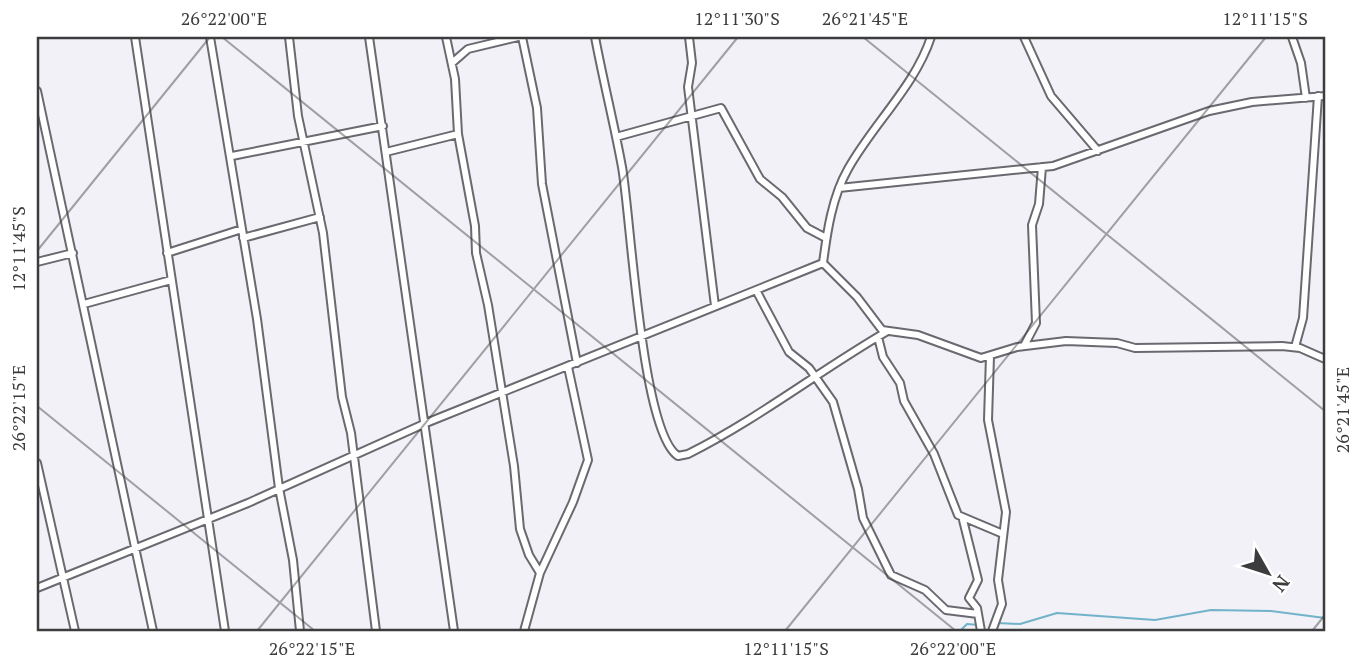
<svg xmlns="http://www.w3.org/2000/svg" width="1362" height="668" viewBox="0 0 1362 668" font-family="'PT Serif',serif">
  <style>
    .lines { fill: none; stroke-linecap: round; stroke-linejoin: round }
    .stream { stroke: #72b3ca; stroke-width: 2 }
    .minor-casing { stroke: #696a6f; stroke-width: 10 }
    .minor { stroke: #fff; stroke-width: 6 }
    .ticks { fill: none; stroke: #3c3c3e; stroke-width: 2; stroke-opacity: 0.45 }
    .neatline { fill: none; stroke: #3c3c3e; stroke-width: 2.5 }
    .ticks-label { font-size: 18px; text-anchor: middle; fill: #3c3c3e }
  </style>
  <rect width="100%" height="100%" fill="#f1f1f7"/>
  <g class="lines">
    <path class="stream" d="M997 623 1020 624 1057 613 1155 620 1211 610 1271 611 1325 618
      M960 631 967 624 979 625"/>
    <g class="minor-casing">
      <path id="minor" d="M135 37 225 631
        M210 37 257 319 279 488 293 560 300 631
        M289 37 298 116 323 233 342 397 351 433 376 631
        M369 37 454 631
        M446 37 455 79 458 134 475 226 476 253 488 305 514 466 520 529 529 555 540 573
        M522 37 537 108 542 184 577 363
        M595 37C603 80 614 123 622 167 631 218 641 432 678 456L688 454C758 419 819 371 886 332
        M689 37 692 63 688 87 715 306
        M1024 37 1051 96 1098 151
        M1292 37 1301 63 1306 98
        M452 63 468 49 518 37
        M37 91 153 631
        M616 137 721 108 760 179 782 197 807 228 826 238
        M386 152 458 134
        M232 156 383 126
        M839 188 1053 166 1209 111 1252 102 1325 96
        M243 238 320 217
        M167 253 242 229
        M37 262 73 253
        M823 263 857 297 882 330 918 335 981 358 1017 347 1066 341 1117 343 1135 348 1282 346 1300 348 1325 359
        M823 263C827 232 832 197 848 169 873 124 915 86 931 37
        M756 290 789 352 809 368 833 402 858 489 863 518 891 575 925 590 946 610 978 614
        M84 304 171 280
        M878 337 883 357 900 383 904 401 934 454 958 515 1003 534
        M1024 346 1036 323 1032 225 1039 204 1042 167
        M1295 347 1303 318 1318 96
        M990 356 988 420 1006 512 998 580 1002 604 992 631
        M37 463 75 631
        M963 520 978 580 969 598 977 608 981 631
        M37 588 248 503 426 423 823 263
        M524 631 540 573 573 502 588 460 568 367"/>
    </g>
    <use href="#minor" class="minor"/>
  </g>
  <path class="ticks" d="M222 37 956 631M863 37 1325 411M37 251 210 37M37 406 315 631M257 631 738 37M785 631 1266 37M1312 631 1325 615"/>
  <rect width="1362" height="668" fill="none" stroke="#ffffff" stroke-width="77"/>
  <g transform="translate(1268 573) rotate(129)" stroke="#ffffff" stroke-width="5" paint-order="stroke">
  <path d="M0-5L12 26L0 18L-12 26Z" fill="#3c3c3e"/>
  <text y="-10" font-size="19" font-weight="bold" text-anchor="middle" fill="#3c3c3e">N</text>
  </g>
  <rect x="38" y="38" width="1286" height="592" class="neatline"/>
  <g class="ticks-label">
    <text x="224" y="25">26°22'00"E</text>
    <text x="737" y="25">12°11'30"S</text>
    <text x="865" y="25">26°21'45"E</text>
    <text x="1265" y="25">12°11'15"S</text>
    <text transform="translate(19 249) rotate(-90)" y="6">12°11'45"S</text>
    <text transform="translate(19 408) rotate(-90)" y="6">26°22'15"E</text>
    <text transform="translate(1343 410) rotate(-90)" y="6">26°21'45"E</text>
    <text x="312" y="655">26°22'15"E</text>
    <text x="786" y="655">12°11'15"S</text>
    <text x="953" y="655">26°22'00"E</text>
  </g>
</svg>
